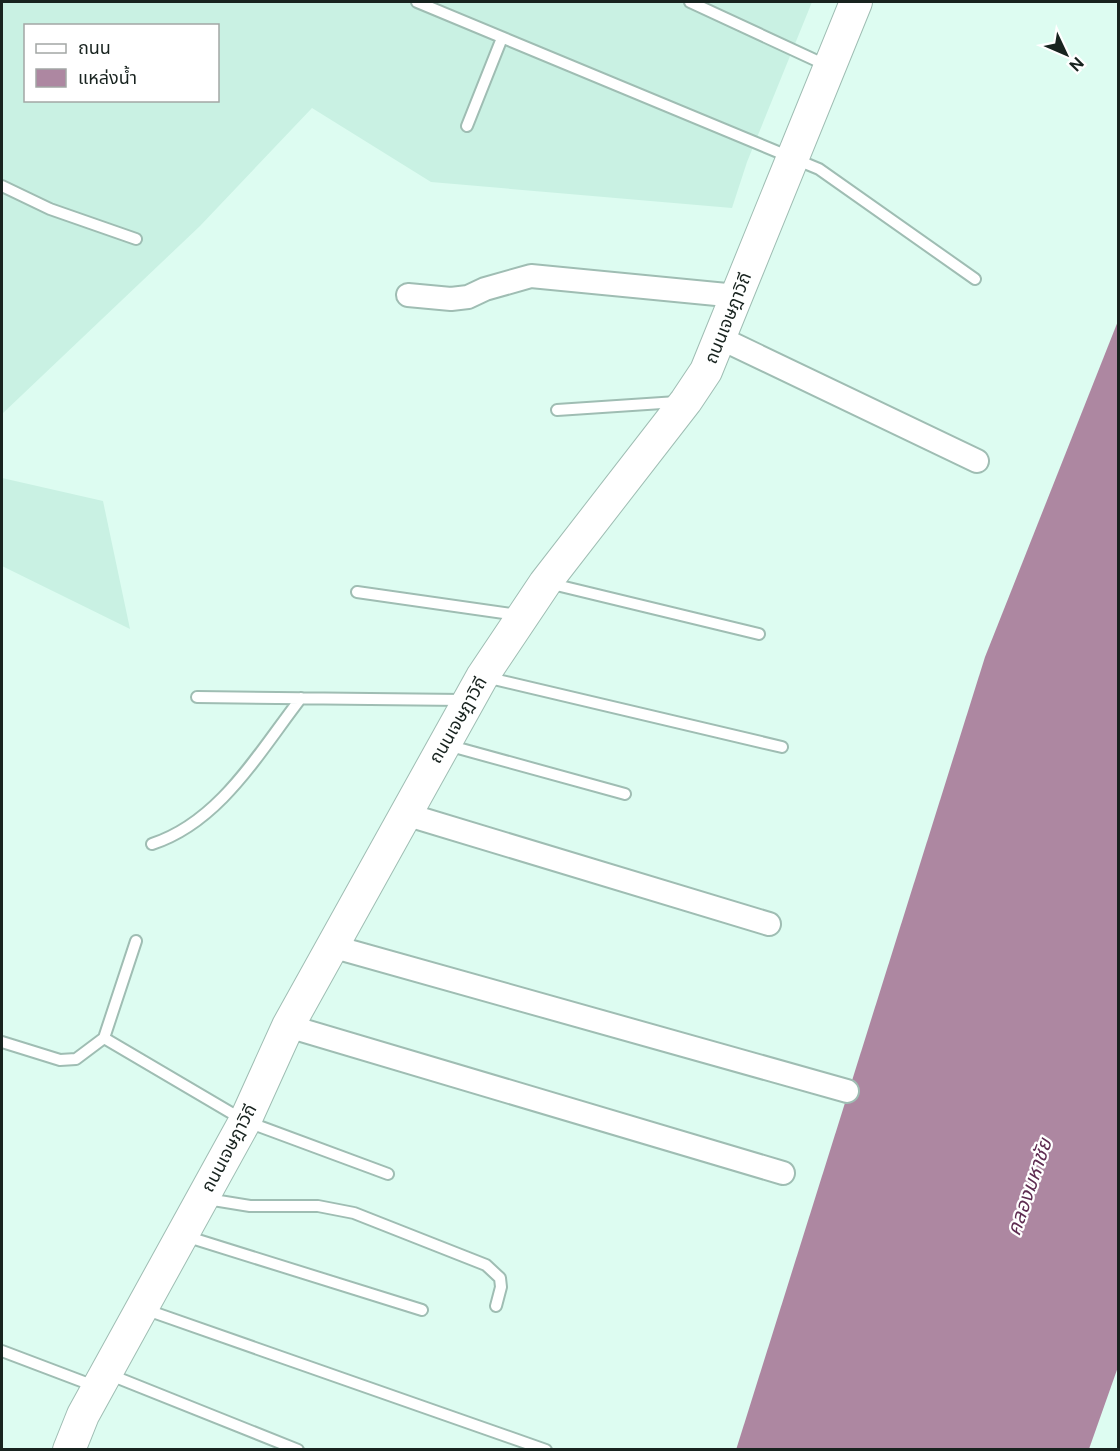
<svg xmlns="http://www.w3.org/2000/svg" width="1120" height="1451" viewBox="0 0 1120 1451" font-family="'Public Sans','Noto Sans Thai',sans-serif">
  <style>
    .built { fill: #c9f1e3; fill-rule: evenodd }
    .water { fill: #ad87a1 }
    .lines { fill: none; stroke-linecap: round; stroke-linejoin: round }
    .lane-casing { stroke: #9fbdb3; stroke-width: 14 }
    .street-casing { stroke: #9fbdb3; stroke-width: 26 }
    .secondary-casing { stroke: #9fbdb3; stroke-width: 34 }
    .lane { stroke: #fff; stroke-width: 10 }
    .street { stroke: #fff; stroke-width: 22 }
    .secondary { stroke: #fff; stroke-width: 32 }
    .labels { text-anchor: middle; stroke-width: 4.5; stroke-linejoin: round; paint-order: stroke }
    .street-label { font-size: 18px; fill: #18231f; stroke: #fff }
    .water-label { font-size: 20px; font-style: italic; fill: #5e2c51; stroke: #fff }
  </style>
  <rect width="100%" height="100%" fill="#ddfcf1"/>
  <path class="built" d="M2 2H812L747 162 732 208 431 182 312 108 200 226 2 414ZM26 26H218V100H26Z
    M2 478 103 501 130 629 2 566Z"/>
  <path class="water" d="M1118 321V1367L1089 1449 736 1450 985 657Z"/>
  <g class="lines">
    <g class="lane-casing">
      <path id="lane" d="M417 2 819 169 975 279
        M690 2 828 66
        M467 126 502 38
        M2 186 50 209 136 239
        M557 410 677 402
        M548 583 759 634
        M357 592 518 615
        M485 677 782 747
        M197 697 463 700
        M447 745 625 794
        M152 844C220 822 259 752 301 698
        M136 941 104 1038 245 1121 388 1174
        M2 1042 60 1060 76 1059 104 1038
        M207 1199 250 1206H318L354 1213 486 1265 500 1278 501 1287 496 1306
        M185 1236 422 1310
        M144 1309 546 1450
        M2 1351 97 1387
        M108 1374 298 1450"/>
    </g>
    <g class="street-casing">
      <path id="street" d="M408 295 451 299 468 297 485 289 531 276 737 296
        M720 338 977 461
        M405 814 769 924
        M331 946 847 1091
        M288 1026 783 1173"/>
    </g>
    <g class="secondary-casing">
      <path id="secondary" d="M69 1450 83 1415 245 1121 288 1026 482 677 545 583 686 401 706 371 856 2"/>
    </g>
    <use href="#lane" class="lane"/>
    <use href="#street" class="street"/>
    <use href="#secondary" class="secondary"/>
  </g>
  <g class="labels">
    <g class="street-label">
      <text transform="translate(728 318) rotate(-68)" y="6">ถนนเจษฎาวิถี</text>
      <text transform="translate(458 720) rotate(-60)" y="6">ถนนเจษฎาวิถี</text>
      <text transform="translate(229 1148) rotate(-62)" y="6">ถนนเจษฎาวิถี</text>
    </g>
    <g class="water-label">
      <text transform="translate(1029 1187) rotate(-71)" y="7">คลองมหาชัย</text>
    </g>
  </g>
  <rect width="1120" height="1451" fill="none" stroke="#18231f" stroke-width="6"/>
  <rect x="24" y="24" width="195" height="78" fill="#ffffff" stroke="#a3a7a5" stroke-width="1.5"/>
  <rect x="36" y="44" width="30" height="9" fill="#ffffff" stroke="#a3a7a5" stroke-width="1.5"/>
  <text x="78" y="54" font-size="18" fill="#18231f">ถนน</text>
  <rect x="36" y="69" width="30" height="18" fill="#ad87a1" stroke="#a3a7a5" stroke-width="1.5"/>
  <text x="78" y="84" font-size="18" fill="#18231f">แหล่งน้ำ</text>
  <g transform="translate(1066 54) rotate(134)" stroke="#ffffff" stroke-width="4.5" paint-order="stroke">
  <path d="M0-4.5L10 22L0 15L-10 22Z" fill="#18231f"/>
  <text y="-9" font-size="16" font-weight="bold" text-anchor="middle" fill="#18231f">N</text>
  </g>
</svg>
